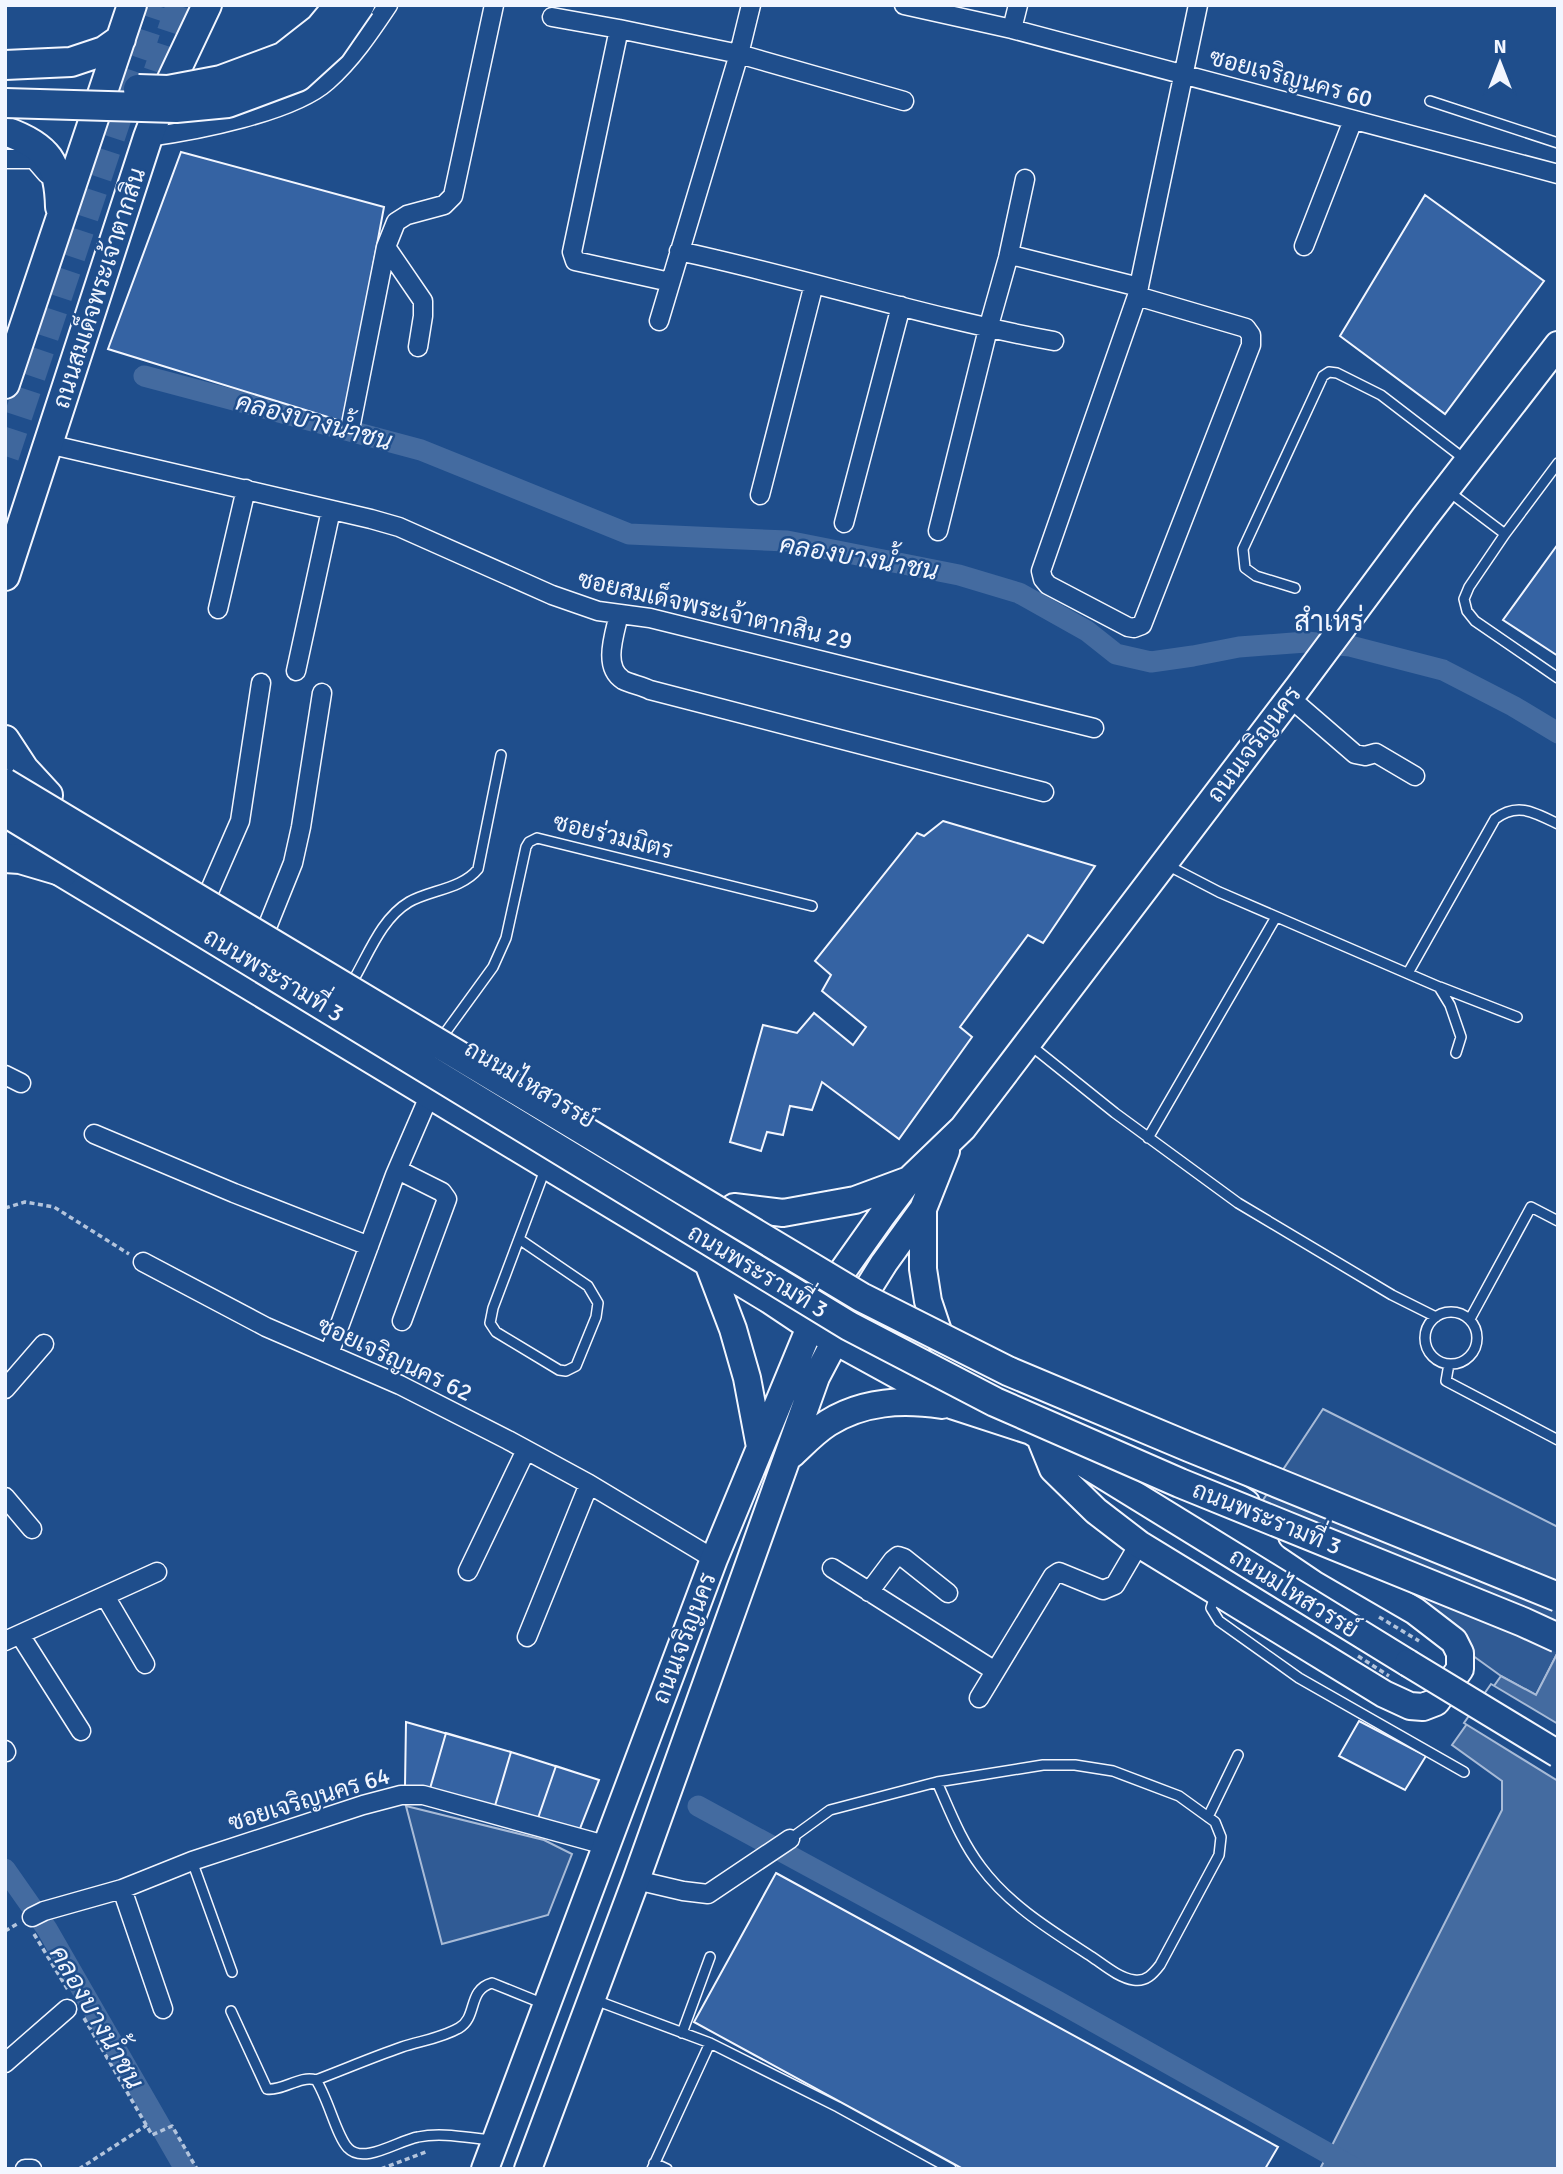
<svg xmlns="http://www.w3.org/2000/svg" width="1563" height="2174" viewBox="0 0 1563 2174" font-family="Signika,Sarabun,sans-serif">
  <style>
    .built { fill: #305b95; stroke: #a8bbd7; stroke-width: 2 }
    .water { fill: #446ba0; stroke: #a8bbd7; stroke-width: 2 }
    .pier { fill: #1f4e8c; stroke: #a8bbd7; stroke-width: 2 }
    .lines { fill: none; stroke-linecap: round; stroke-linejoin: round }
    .canal { stroke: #446ba0; stroke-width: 21 }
    .building { fill: #3563a3; stroke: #f2f6ff; stroke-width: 2 }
    .primary-tunnel { stroke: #3f679d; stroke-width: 28; stroke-dasharray: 28 14; stroke-linecap: butt }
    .service-casing { stroke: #f2f6ff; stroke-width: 12 }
    .minor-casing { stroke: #f2f6ff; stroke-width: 21 }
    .secondary-casing { stroke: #f2f6ff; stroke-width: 30 }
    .primary-casing { stroke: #f2f6ff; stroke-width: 32 }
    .path { stroke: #b3c4dc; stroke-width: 3.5; stroke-dasharray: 5 3.5; stroke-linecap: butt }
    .service { stroke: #1f4e8c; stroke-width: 9 }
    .minor { stroke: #1f4e8c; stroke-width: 18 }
    .secondary { stroke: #1f4e8c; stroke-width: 26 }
    .primary { stroke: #1f4e8c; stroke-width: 28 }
    .secondary-bridge-casing { stroke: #f2f6ff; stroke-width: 30; stroke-linecap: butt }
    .primary-bridge-casing { stroke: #f2f6ff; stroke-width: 32; stroke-linecap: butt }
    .path-bridge { stroke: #b3c4dc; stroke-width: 3.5; stroke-dasharray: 5 3.5; stroke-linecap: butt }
    .secondary-bridge { stroke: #1f4e8c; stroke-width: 26 }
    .primary-bridge { stroke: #1f4e8c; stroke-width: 28 }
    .labels { text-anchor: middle; stroke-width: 5; stroke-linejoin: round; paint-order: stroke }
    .street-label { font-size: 24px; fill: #f2f6ff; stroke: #1f4e8c }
    .water-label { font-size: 26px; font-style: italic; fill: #f2f6ff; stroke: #1f4e8c }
    .quarter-label { font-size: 28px; fill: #f2f6ff; stroke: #1f4e8c }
  </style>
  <rect width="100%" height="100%" fill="#1f4e8c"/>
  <path class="built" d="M1323 1409 1558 1527V1652L1536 1695 1501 1676 1261 1503Z
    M406 1806 544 1840 572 1854 548 1915 442 1944Z"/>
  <path class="water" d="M1558 1652V2169H1320L1502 1810V1781L1452 1745 1501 1676 1536 1695Z"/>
  <path class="pier" d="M1491 1684 1558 1724V1781L1464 1723Z"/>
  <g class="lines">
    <path class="canal" d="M144 376 421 450 629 534 787 541 959 575 1019 593 1087 631 1116 654 1151 662 1193 656 1239 647 1306 642 1350 646 1443 670 1513 706 1558 733
      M698 1806 1057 2001 1356 2169
      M5 1869 47 1929 185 2169"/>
  </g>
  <path class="building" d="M181 152 384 207 344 422 108 349Z
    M1425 195 1544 281 1445 414 1340 336Z
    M1558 544V656L1503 620Z
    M943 821 1095 866 1043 943 1028 935 960 1027 972 1037 899 1139 822 1082 812 1110 790 1106 783 1135 767 1132 761 1151 730 1142 763 1025 797 1033 814 1013 853 1045 866 1027 822 991 831 975 815 961 917 833 924 836Z
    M1359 1721 1426 1756 1405 1790 1339 1756Z
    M406 1722 511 1752 599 1780 579 1831 405 1786Z
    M446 1733 511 1752 494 1809 429 1792Z
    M556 1766 599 1780 579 1831 537 1821Z
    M776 1873 1278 2147 1265 2169H963L694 2022Z"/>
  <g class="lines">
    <path class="primary-tunnel" d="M144 112 180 5
      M5 456 155 5"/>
    <g class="service-casing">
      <path id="service" d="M1430 101 1558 143
        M1558 463 1505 534 1469 587 1464 599 1467 611 1475 621 1558 678
        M1448 491 1505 534
        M1295 588 1256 576 1245 568 1243 549 1323 376 1329 372 1337 373 1381 395 1467 461
        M1165 864 1219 892 1439 987 1450 1005 1461 1037 1456 1053
        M1408 973 1495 819C1517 802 1534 812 1558 824
        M354 979C369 953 382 918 409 902 430 890 462 889 478 869L501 755
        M1440 987 1517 1017
        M445 1033 493 967 506 938 526 847 529 842 537 838 812 906
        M1029 1044 1115 1113 1238 1203 1392 1295 1436 1317
        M1148 1138 1276 917
        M519 1239 588 1286 598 1303 596 1317 576 1366 566 1371 559 1370 496 1332 490 1323 493 1308 546 1167
        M1425 1338a26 26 0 1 1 52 0a26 26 0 1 1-52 0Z
        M1470 1319 1531 1207 1558 1221
        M1449 1364 1446 1381 1558 1440
        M1215 1596 1211 1608 1219 1621 1299 1678 1464 1772
        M1208 1817 1238 1755
        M790 1839 830 1810 937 1782 1043 1765H1075L1113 1771 1179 1796 1215 1822 1221 1837 1219 1855 1160 1965C1153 1974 1146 1982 1134 1980 1119 1978 1104 1965 1092 1957 1052 1931 1010 1906 981 1867 961 1841 950 1811 937 1782
        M192 1861 232 1972
        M595 2000 710 2043 838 2107 951 2169
        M231 2011 267 2089C283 2091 300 2075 316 2080 328 2098 337 2137 348 2148 364 2165 399 2140 418 2137 442 2132 469 2138 493 2140
        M682 2033 710 1957
        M316 2080C345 2069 373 2057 402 2047 420 2041 442 2038 459 2028 478 2017 467 1990 492 1983L544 2004
        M654 2163 667 2169
        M652 2169 710 2043"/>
    </g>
    <g class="minor-casing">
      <path id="minor" d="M904 5 1012 29 1558 174
        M552 17 619 29
        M1012 29 1018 5
        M148 137C194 131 293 112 327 81 351 60 370 32 388 5
        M5 159H34L47 174
        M1304 246 1353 120
        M386 247 423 301V316L418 347
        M679 251C805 278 927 318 1054 341
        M1008 258 1015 256 1139 287
        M670 282 575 261 572 252 619 29 739 54 904 101
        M1137 296 1246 328 1251 335V345L1142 625 1134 628 1128 627 1048 585 1043 579 1041 571 1137 296 1198 5
        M659 321 739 54 751 5
        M351 424 386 247 396 222 407 215 444 205 453 196 494 5
        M48 444 371 519 399 527 552 595 598 611 650 618 1094 728
        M760 495 814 284
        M844 523 901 306
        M938 531 988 329 1008 258 1025 179
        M218 609 246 489
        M619 614C615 633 602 667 623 680 631 684 642 686 650 690L1044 792
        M296 671 331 510
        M1289 697 1355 754 1365 756 1376 753 1415 776
        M209 892 240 821 261 683
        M268 925 293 863 301 827 322 693
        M5 1075 21 1083
        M94 1134 234 1193 369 1246
        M398 1170 442 1192 447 1199 402 1321
        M143 1262 266 1327 400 1385 508 1440 589 1484 714 1559
        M329 1354 395 1175 430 1094
        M5 1389 44 1344
        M5 1497 32 1529
        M832 1568 995 1671
        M468 1571 526 1450
        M869 1592 893 1560 898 1556 904 1558 948 1593
        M105 1596 145 1664
        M20 1635 81 1731
        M527 1637 589 1484
        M5 1641 157 1572
        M979 1698 1053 1576 1059 1572 1103 1590 1115 1585 1139 1544
        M5 1750 6 1752
        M636 1880 683 1891 708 1894 790 1839
        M122 1889 163 2009
        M32 1917 44 1911 122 1889 192 1861 363 1805 401 1795H423L605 1845
        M5 2063 67 2009
        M25 2169H32"/>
    </g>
    <g class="secondary-casing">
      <path id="secondary" d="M5 839 768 1299 810 1327 954 1406 1031 1431 1408 1663
        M734 1207 783 1213 855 1200 909 1180
        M923 1209V1269L928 1301 942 1343
        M708 1263 733 1329 747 1378 760 1447
        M943 1344 986 1381 1009 1407
        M994 1384C1037 1403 1081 1418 1124 1436 1167 1454 1208 1477 1246 1503
        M1040 1437 1053 1469 1096 1511 1139 1544 1384 1694 1410 1706 1423 1707 1436 1702 1460 1669V1653L1454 1641 1415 1611 1329 1561 1292 1536
        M791 1455C802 1445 814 1432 828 1423 863 1401 902 1399 942 1405
        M485 2169 714 1559 810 1327 842 1272 881 1217 909 1180 963 1128 1299 686 1424 518 1558 345
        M528 2169 636 1880 816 1377 835 1341 884 1263 923 1209 946 1151"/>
    </g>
    <g class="primary-casing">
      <path id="primary" d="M5 65 71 62 104 51 121 39
        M5 131C48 146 59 163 60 207
        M5 384 132 5
        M5 576 148 137 163 98 207 5
        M5 740 24 769 48 795
        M5 858 20 859 64 872"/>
    </g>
    <path class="path" d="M5 1208 25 1202 54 1207 129 1254
      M5 1931 17 1924
      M34 1934 68 1990
      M84 2018 152 2135 172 2126 197 2169
      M79 2169 147 2125
      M381 2169 428 2151"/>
    <use href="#service" class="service"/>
    <use href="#minor" class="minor"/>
    <use href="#secondary" class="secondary"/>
    <use href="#primary" class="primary"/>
    <g class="secondary-bridge-casing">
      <path id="secondary-bridge" d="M1408 1663 1558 1754"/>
    </g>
    <g class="primary-bridge-casing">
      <path id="primary-bridge" d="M138 89 168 90 221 80 283 57 320 28 339 5
        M5 103 176 108 228 103 298 77 331 47 360 5
        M5 783 861 1297 1008 1371 1189 1447 1558 1597
        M5 812 849 1326 995 1402 1180 1483 1523 1622 1558 1638"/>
    </g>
    <path class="path-bridge" d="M1379 1617 1419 1641
      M1358 1656 1389 1676"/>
    <use href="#secondary-bridge" class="secondary-bridge"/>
    <use href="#primary-bridge" class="primary-bridge"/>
  </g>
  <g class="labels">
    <g class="street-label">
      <text transform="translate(1291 78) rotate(15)" y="8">ซอยเจริญนคร 60</text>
      <text transform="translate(99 288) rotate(-72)" y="8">ถนนสมเด็จพระเจ้าตากสิน</text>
      <text transform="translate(715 610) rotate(13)" y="8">ซอยสมเด็จพระเจ้าตากสิน 29</text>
      <text transform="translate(1254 744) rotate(-53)" y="8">ถนนเจริญนคร</text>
      <text transform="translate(613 836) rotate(14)" y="8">ซอยร่วมมิตร</text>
      <text transform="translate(274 975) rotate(31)" y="8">ถนนพระรามที่ 3</text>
      <text transform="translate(530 1084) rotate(31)" y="8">ถนนมไหสวรรย์</text>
      <text transform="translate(758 1271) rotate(31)" y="8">ถนนพระรามที่ 3</text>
      <text transform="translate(395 1359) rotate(25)" y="8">ซอยเจริญนคร 62</text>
      <text transform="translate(1267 1518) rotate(22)" y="8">ถนนพระรามที่ 3</text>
      <text transform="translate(1294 1593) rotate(32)" y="8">ถนนมไหสวรรย์</text>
      <text transform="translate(684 1638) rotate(-69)" y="8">ถนนเจริญนคร</text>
      <text transform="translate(309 1799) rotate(-17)" y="8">ซอยเจริญนคร 64</text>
    </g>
    <g class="water-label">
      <text transform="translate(314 421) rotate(15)" y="9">คลองบางน้ำชน</text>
      <text transform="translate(859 557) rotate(10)" y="9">คลองบางน้ำชน</text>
      <text transform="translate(97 2017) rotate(60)" y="9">คลองบางน้ำชน</text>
    </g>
    <g class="quarter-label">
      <text x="1329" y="631">สำเหร่</text>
    </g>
  </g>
  <rect width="1563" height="2174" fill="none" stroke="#f2f6ff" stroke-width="14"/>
  <g transform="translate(1500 63)" stroke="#1f4e8c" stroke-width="5" paint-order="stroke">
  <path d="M0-5L12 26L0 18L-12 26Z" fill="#f2f6ff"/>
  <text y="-10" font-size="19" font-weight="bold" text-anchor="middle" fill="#f2f6ff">N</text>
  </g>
</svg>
